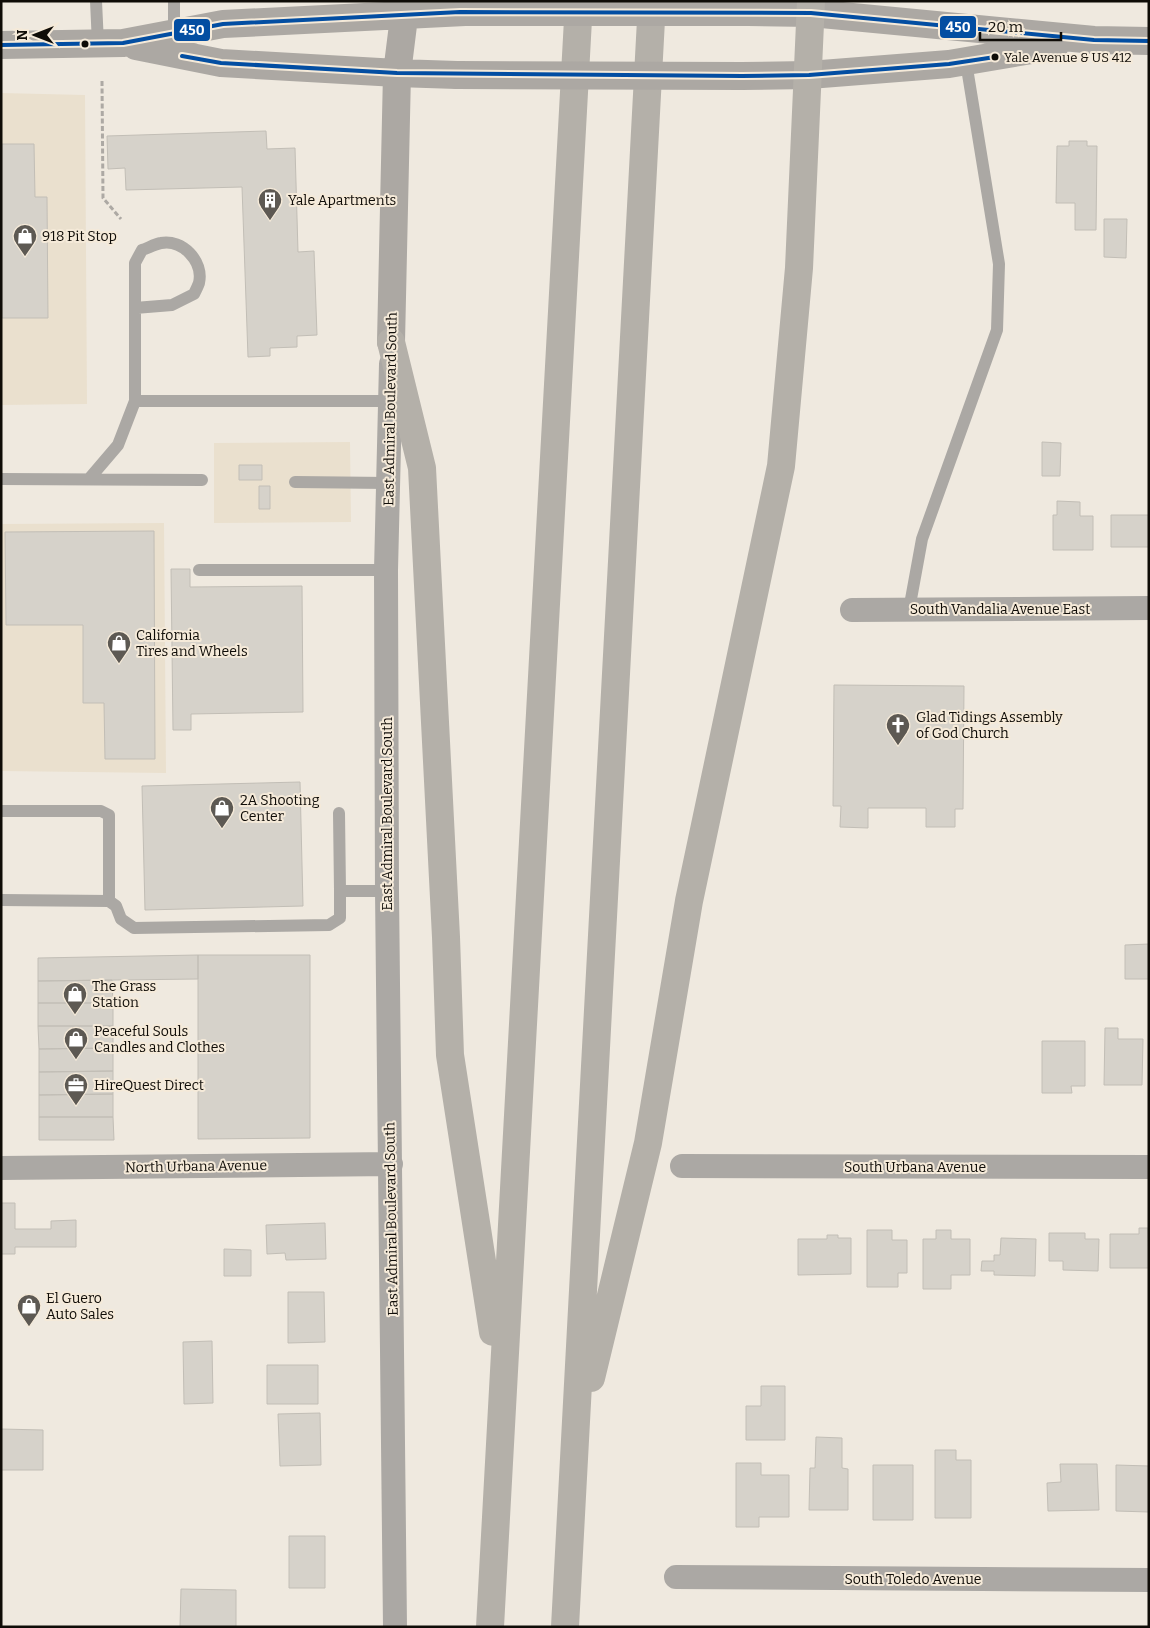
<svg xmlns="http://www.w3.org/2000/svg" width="1150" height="1628" viewBox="0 0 1150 1628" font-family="Bitter,serif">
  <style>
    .built { fill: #eae0ce }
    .building { fill: #d6d2ca; stroke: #c2beb6 }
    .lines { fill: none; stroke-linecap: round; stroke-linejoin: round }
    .path { stroke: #ada9a4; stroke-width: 3; stroke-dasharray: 5 2.5; stroke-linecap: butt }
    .lane { stroke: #aba8a4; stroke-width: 12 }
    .street { stroke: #aba8a4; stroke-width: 24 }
    .secondary { stroke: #aca8a3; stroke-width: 28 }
    .highway { stroke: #b4b0a9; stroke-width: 28 }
    .secondary-bridge { stroke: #aca8a3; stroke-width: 28 }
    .bus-1-casing { stroke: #f5ead9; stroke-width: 8 }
    .bus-1 { stroke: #034ea2; stroke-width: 4 }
    .bus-dot { fill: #0f0c07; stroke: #f5ead9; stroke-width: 2 }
    .labels { text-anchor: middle; stroke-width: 4; stroke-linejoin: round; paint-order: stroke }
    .bus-label { font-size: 13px; fill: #0f0c07; stroke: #f5ead9; text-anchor: start }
    .poi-label { font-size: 14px; fill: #0f0c07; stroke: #f5ead9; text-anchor: start }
    .street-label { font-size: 14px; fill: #0f0c07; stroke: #f5ead9 }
    .line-badge { stroke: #f5ead9; stroke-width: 2 }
    .badge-label { font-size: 14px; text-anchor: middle; font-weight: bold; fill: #fff }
  </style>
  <rect width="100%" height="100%" fill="#efe9df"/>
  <path class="built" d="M1 93 85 95 87 404 1 405Z
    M350 442 351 522 214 523V443Z
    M164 523 166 773 1 771V524Z"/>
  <path class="building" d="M266 131 267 149 295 148 298 252 314 251 317 335 297 336V347L270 348V356L248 357 242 187 126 190 125 168 108 169 107 136Z
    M1069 141H1087V146H1097L1096 230H1075V203H1056L1057 146H1069Z
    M2 144H34L35 197H47L48 318H2Z
    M1104 219H1127L1126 258 1104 257Z
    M1042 442 1061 443 1060 476H1042Z
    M239 465H262V480H239Z
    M259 486H270V509H259Z
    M1057 501 1080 502V516H1093V550H1053V515H1057Z
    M1111 515H1149V547H1111Z
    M154 531 155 759H105L104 703H83V625H6L5 532Z
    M171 569H190V587L302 586 303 712 191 714V730H173Z
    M834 685 964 686 963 809H955V827H926V808H868V828L840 827 841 806H833Z
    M300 782 303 906 145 910 142 786Z
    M1149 944V979H1125V945Z
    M198 955H310V1138L198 1139Z
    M198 955V979L38 981V958Z
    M112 980 113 1003H38V981Z
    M38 1003H113V1026H38Z
    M38 1026H113V1048L39 1049Z
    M1105 1028H1118V1039H1143L1142 1085H1104Z
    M1042 1041H1085V1086H1071L1072 1093H1042Z
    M113 1048V1071L39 1072V1049Z
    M113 1071V1094L39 1095V1072Z
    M113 1094V1117H39V1095Z
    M39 1117H113L114 1140H39Z
    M1 1203H15V1229H51V1221L76 1220V1247H15V1254H1Z
    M325 1223 326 1259 286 1260 285 1253 267 1254 266 1225Z
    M1139 1228H1148L1149 1268H1110V1234H1139Z
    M867 1230H892V1240H907V1273H898V1287H867Z
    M936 1230H951V1239H970V1275H951V1289H923V1239H936Z
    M1049 1233H1085V1239H1099L1098 1271 1063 1270V1261H1049Z
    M827 1235H838V1238H851V1274L798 1275V1239H827Z
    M1001 1238 1036 1239 1035 1276 994 1275V1271H981L982 1261H994V1255H1000Z
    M224 1249 251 1250V1276H224Z
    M288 1292H324L325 1342 288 1343Z
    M212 1341 213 1403 184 1404 183 1342Z
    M267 1365H318V1404H267Z
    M761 1386H785V1440H746V1406H761Z
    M320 1413 321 1465 280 1466 278 1414Z
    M1 1429 43 1430V1470H1Z
    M816 1437 842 1438V1468L848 1469V1510H809L810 1468H815Z
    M935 1450H956V1460H971V1518H935Z
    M736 1463H761V1475H789V1517H759V1527H736Z
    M1060 1464H1097L1099 1510 1048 1511 1047 1483 1061 1482Z
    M873 1465H913V1520H873Z
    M1116 1465 1149 1466V1512L1116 1511Z
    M289 1536H325V1588H289Z
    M181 1589 236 1590V1627H180Z"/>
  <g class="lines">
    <path class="path" d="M102 81 103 198 121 219"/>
    <path class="lane" d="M96 1 98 44
      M174 1V33
      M135 401H390
      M1 479 202 480
      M89 479 118 445 135 401V263L142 250C148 248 155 244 161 243 182 239 204 261 199 283 198 286 196 290 194 294L172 305 135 308
      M295 482 388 483
      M199 570H386
      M909 610 922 539 997 330 999 264 966 62
      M1 811H101L109 815V901
      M339 813 340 891
      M1 900 109 901 116 906 121 919 134 928 329 925 340 918V891H387"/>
    <path class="street" d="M391 364 386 570 387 891 395 1627
      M852 610 1149 608
      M682 1166 1149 1167
      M1 1168 391 1164
      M676 1577 1149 1580"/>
    <path class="secondary" d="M748 12 811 13 1094 40 1149 41
      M1 45 123 43 223 24 465 12
      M136 46 221 63 397 73 457 75
      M742 76 809 75 949 64 1055 46
      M391 342 397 73 406 1"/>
    <path class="highway" d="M391 342 422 468 446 937 450 1055 493 1332
      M591 1378 648 1143 689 901 781 466 799 268 811 1
      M490 1627 579 1
      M565 1627 652 1"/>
    <path class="secondary-bridge" d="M465 12H748
      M457 75 742 76"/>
    <g class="bus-1-casing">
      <path id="bus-1" d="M1 45 123 43 223 24 460 12 811 13 1094 40 1149 41
        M182 56 221 63 397 73 742 76 809 75 949 64 995 57"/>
    </g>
    <use href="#bus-1" class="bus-1"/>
  </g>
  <defs>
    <g id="building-pin" transform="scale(1.25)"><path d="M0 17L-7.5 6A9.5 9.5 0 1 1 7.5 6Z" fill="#5d5953" stroke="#f5ead9"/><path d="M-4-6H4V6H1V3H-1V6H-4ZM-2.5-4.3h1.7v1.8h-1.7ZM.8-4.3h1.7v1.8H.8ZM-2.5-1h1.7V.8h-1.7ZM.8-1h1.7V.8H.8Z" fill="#fff"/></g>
    <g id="shop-pin" transform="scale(1.25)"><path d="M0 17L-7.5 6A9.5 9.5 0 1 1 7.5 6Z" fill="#5d5953" stroke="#f5ead9"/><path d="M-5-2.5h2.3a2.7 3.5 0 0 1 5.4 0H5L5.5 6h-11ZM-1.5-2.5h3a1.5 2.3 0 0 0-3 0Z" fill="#fff"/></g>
    <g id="church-pin" transform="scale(1.25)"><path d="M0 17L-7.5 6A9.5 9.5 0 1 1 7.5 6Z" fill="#5d5953" stroke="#f5ead9"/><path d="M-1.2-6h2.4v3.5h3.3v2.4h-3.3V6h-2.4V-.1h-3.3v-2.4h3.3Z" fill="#fff"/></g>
    <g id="office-pin" transform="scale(1.25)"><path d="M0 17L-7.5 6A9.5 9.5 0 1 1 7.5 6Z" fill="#5d5953" stroke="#f5ead9"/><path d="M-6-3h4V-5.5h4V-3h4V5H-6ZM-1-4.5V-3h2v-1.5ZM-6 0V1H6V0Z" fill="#fff"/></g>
  </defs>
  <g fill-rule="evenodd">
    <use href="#building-pin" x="270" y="200"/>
    <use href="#shop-pin" x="25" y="236"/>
    <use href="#shop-pin" x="119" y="643"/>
    <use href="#church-pin" x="898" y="725"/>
    <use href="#shop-pin" x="222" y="808"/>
    <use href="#shop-pin" x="75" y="994"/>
    <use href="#shop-pin" x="76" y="1039"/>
    <use href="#office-pin" x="76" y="1085"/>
    <use href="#shop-pin" x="29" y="1306"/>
  </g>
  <g class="bus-dot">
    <circle cx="85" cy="44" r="4.5"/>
    <circle cx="995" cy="57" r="4.5"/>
  </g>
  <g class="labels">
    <g class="bus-label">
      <text x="1004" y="62">Yale Avenue &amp; US 412</text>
    </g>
    <g class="poi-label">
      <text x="288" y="205">Yale Apartments</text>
      <text x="42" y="241">918 Pit Stop</text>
      <text x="136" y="640">California<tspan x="136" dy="16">Tires and Wheels</tspan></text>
      <text x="916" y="722">Glad Tidings Assembly<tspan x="916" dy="16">of God Church</tspan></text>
      <text x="240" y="805">2A Shooting<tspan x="240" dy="16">Center</tspan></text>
      <text x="92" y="991">The Grass<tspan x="92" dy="16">Station</tspan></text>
      <text x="94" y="1036">Peaceful Souls<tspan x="94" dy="16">Candles and Clothes</tspan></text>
      <text x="94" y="1090">HireQuest Direct</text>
      <text x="46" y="1303">El Guero<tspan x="46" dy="16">Auto Sales</tspan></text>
    </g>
    <g class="street-label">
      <text transform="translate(390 409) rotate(-89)" y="5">East Admiral Boulevard South</text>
      <text x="1000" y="614">South Vandalia Avenue East</text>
      <text transform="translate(387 814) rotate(-90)" y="5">East Admiral Boulevard South</text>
      <text transform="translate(196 1166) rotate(-1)" y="5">North Urbana Avenue</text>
      <text x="915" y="1172">South Urbana Avenue</text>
      <text transform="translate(391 1219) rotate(-91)" y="5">East Admiral Boulevard South</text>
      <text x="913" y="1584">South Toledo Avenue</text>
    </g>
  </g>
  <g class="line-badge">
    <rect x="939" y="15" width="38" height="24" rx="5" fill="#034ea2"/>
    <rect x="173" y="18" width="38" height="24" rx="5" fill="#034ea2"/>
  </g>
  <g class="badge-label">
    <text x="958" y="32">450</text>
    <text x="192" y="35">450</text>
  </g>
  <rect width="1150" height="1628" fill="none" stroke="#0f0c07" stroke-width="5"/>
  <g transform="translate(35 35) rotate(270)" stroke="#f5ead9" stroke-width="4" paint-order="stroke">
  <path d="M0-4L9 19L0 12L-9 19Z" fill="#0f0c07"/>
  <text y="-8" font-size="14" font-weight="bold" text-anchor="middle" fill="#0f0c07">N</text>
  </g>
  <path d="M980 32v8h81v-8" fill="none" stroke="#0f0c07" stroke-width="2.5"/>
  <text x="988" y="32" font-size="15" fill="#0f0c07" stroke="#f5ead9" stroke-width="4" paint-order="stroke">20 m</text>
</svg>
